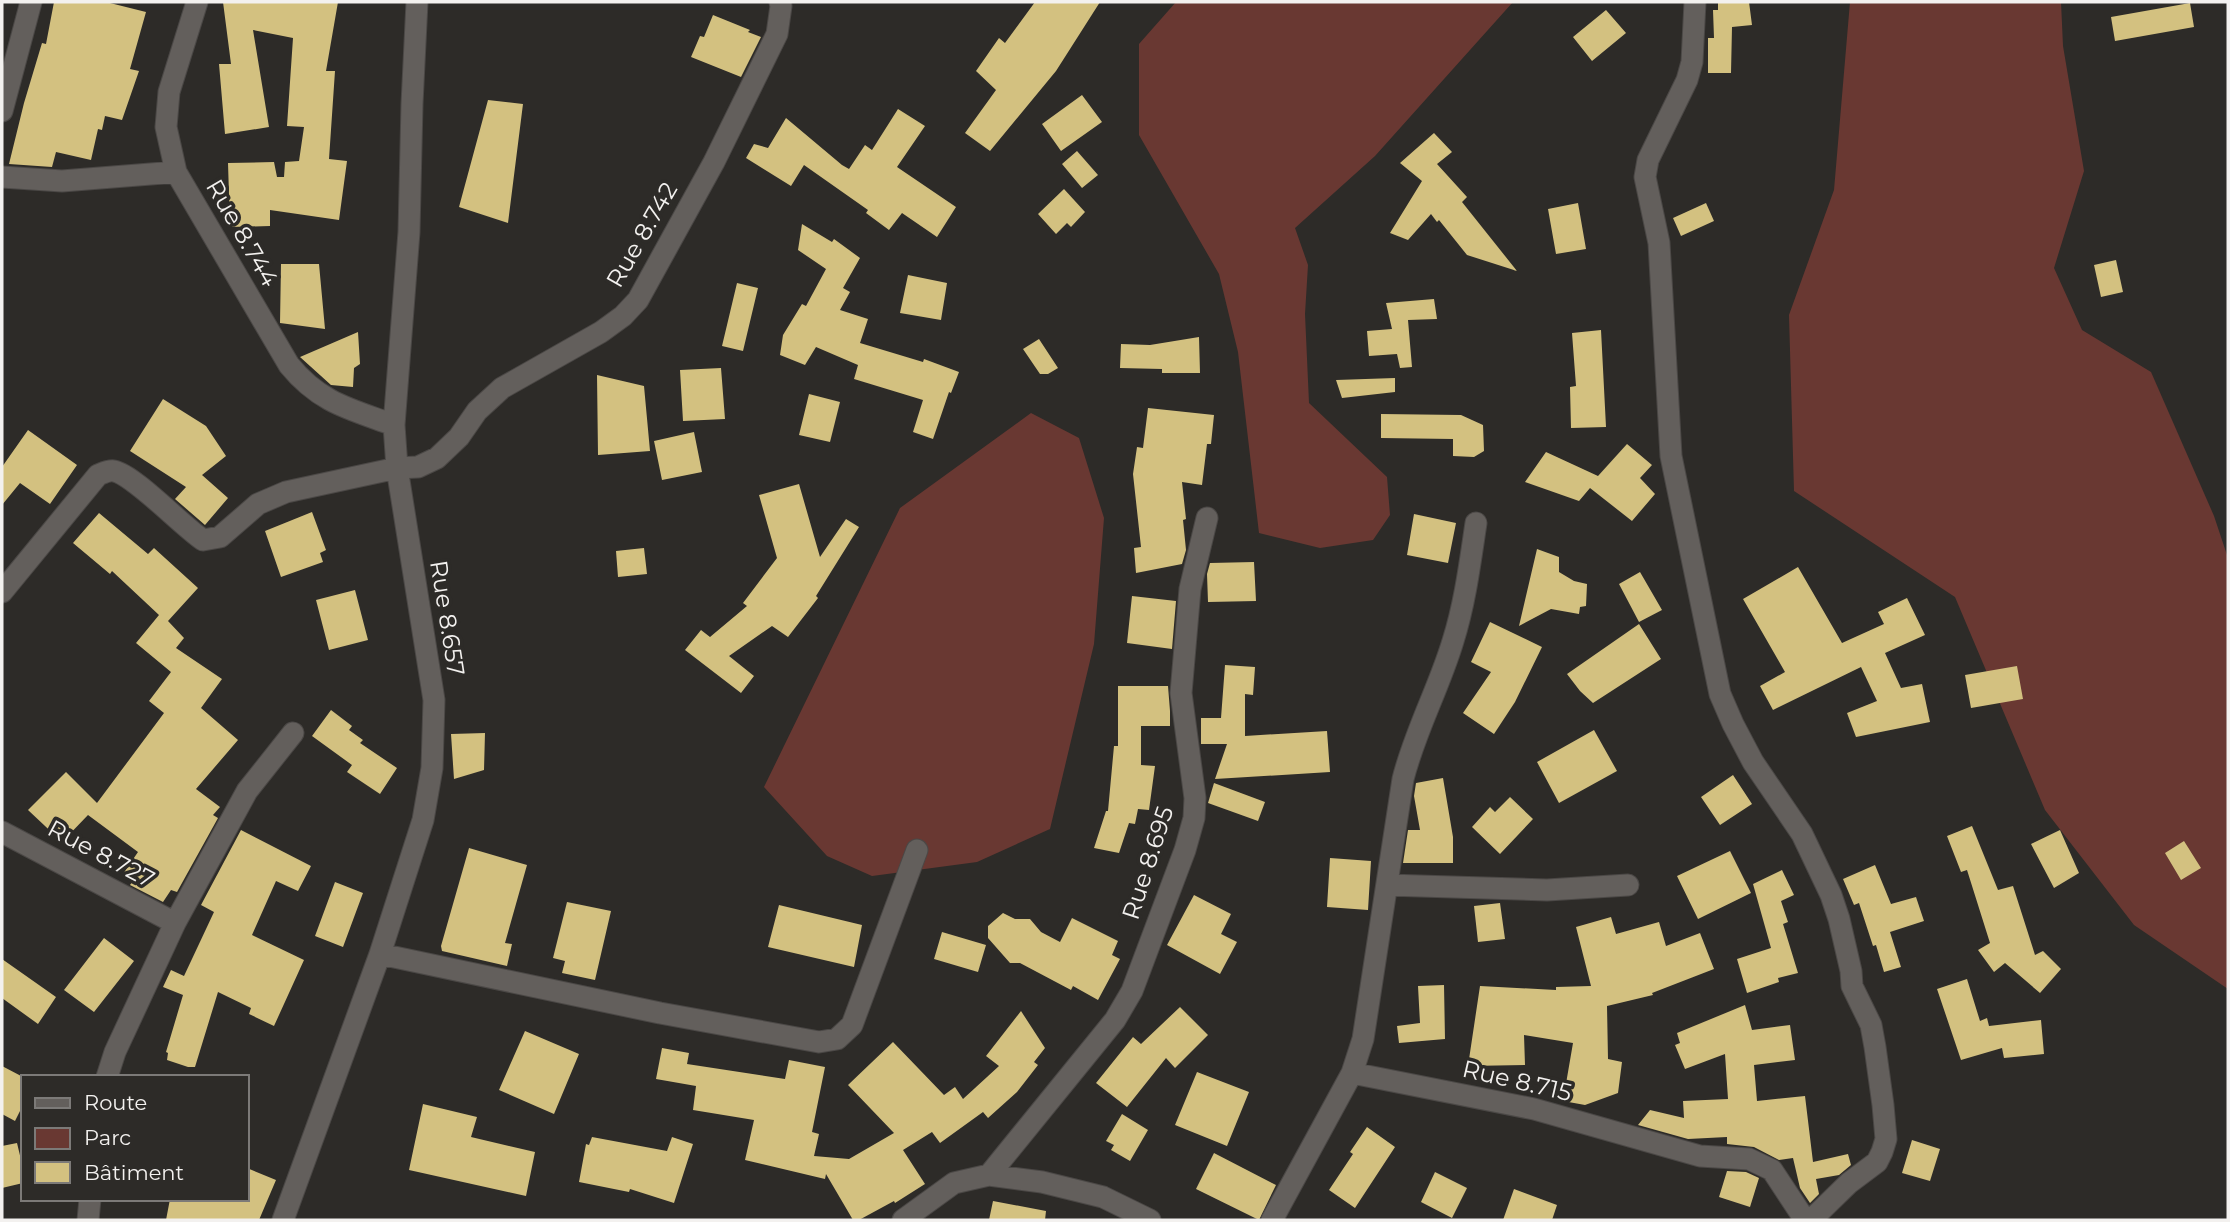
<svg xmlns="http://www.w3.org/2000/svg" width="2230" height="1222" viewBox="0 0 2230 1222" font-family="Montserrat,sans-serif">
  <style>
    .green { fill: #693832 }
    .building { fill: #d3c180 }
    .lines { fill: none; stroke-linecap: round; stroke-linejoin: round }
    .street-casing { stroke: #4b4846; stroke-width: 23 }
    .street { stroke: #635f5c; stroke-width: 21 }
    .labels { text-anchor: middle; stroke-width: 7; stroke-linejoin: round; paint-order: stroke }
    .street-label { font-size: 24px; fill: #f3f1ef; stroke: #2d2b28 }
  </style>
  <rect width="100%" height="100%" fill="#2d2b28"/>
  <path class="green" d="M1176 2H1513L1375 156 1295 228 1308 265 1305 314 1309 403 1387 477 1390 515 1373 540 1320 548 1259 533 1238 352 1219 274 1139 135V44Z
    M1850 2H2061L2063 46 2084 171 2054 268 2082 330 2151 372 2214 516 2228 558V989L2134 925 2045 810 1955 597 1794 491 1789 315 1834 190Z
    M1031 413 1079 438 1104 518 1094 644 1050 829 977 862 872 876 827 856 764 787 900 508Z"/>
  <path class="building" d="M54 2H106L146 12 130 69 139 71 122 120 105 116 102 130 98 129 91 160 56 152 52 167 9 164 24 103 42 43 46 44Z
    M223 2H338L326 71H335L329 159 347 161 339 220 270 210V226L230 227 228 163 274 162 277 177H284L285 162 299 161 304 127 287 126 293 38 253 30 269 127 225 134 219 64H231Z
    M1035 2H1100L1056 71 990 151 965 133 996 90 976 71 999 38 1005 43Z
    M1718 2H1749L1752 25 1732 27 1731 73H1708V38H1714L1713 10H1718Z
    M2190 3 2194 27 2115 41 2111 17Z
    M1606 10 1626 33 1592 61 1573 37Z
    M713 15 750 30 748 32 761 37 741 77 691 57 700 36 704 37Z
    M1082 95 1102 122 1061 151 1042 124Z
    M488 100 523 104 508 223 459 207Z
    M898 109 925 126 897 167 956 207 937 237 902 213 889 230 866 213 868 210 804 165 791 186 746 158 754 144 768 148 786 118 842 165 849 169 865 145 872 150Z
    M1434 133 1452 152 1437 164 1467 197 1462 202 1517 271 1467 255 1439 220 1437 222 1431 214 1408 240 1390 233 1422 181 1400 163Z
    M1077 151 1098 175 1082 188 1062 164Z
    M1064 189 1085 212 1071 227 1067 223 1056 234 1038 214Z
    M1578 203 1586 249 1556 254 1548 209Z
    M1706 203 1714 221 1681 236 1673 218Z
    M802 224 832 242 834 239 860 258 843 288 850 292 840 310 868 319 860 343 923 362 924 359 959 372 951 393 949 392 933 439 913 432 923 400 854 379 858 365 816 347 805 365 780 355 783 335 802 304 806 306 826 269 798 250Z
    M2116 260 2123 292 2101 297 2094 265Z
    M281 264H319L325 329 280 323Z
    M908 275 947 283 941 320 900 313Z
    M737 283 758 288 743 351 722 346Z
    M1434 299 1437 319 1408 320 1412 367 1400 368 1397 354 1369 356 1367 331 1392 329 1386 303Z
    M1601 330 1606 427 1571 428 1570 387 1576 386 1572 333Z
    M358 332 360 364 354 368 353 387 331 385 300 357Z
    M1199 337 1200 373H1162V369L1120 368 1121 344 1150 345Z
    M1039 339 1058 368 1048 374H1040L1023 349Z
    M721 368 725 419 683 421 680 370Z
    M597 375 644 386 650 451 598 455Z
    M1395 378V392L1342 398 1336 380Z
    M809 394 840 402 830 442 799 435Z
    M163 399 206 426 226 456 202 475 228 498 205 525 175 499 186 487 130 451Z
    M1148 408 1214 415 1211 444H1207L1202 485 1182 482 1186 519 1183 520 1186 550 1182 564 1136 573 1134 548 1141 547 1133 474 1137 447 1143 448Z
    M1381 414 1461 415 1483 425 1484 451 1474 457 1453 456V439L1381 438Z
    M28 430 77 465 50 504 20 483 2 505V467Z
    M694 432 702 472 662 480 654 441Z
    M1627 444 1652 465 1640 478 1655 494 1632 521 1590 488 1579 501 1525 482 1546 452 1598 476Z
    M799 484 820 557 846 519 859 527 816 596 818 598 788 637 772 626 729 656 754 676 741 693 685 650 701 630 710 637 747 606 743 603 777 558 759 495Z
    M312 512 326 550 320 553 323 562 281 577 265 531Z
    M99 513 148 554 154 548 198 588 168 621 184 638 176 648 222 679 201 708 238 740 196 789 220 807 213 815 218 818 177 892 171 890 163 902 130 885 133 881 123 874 138 852 88 815 62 842 28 810 66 772 97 803 164 713 149 701 171 672 136 643 159 615 112 571 110 574 73 543Z
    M1414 514 1456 523 1448 563 1407 555Z
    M644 548 647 574 618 577 616 551Z
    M1537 549 1559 557V572L1574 581 1587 584 1586 606 1580 607 1579 614 1551 609 1519 626Z
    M1254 562 1256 601 1208 602 1207 574 1210 563Z
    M1798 567 1842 643 1884 624 1878 612 1907 598 1925 635 1885 653 1901 688 1922 684 1930 722 1856 737 1847 713 1877 701 1861 667 1773 710 1760 686 1785 672 1743 599Z
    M1640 572 1662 610 1639 622 1619 584Z
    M355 590 368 640 329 650 316 600Z
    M1132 596 1176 601 1172 649 1127 643Z
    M1490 622 1542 647 1515 702 1494 734 1463 713 1491 672 1471 662Z
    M1639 624 1661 659 1593 703 1580 691 1567 674Z
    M1225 665 1255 667 1253 695 1245 694V736L1327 731 1330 772 1215 779 1227 744H1201V718H1221Z
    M2017 666 2023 699 1971 708 1965 675Z
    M1118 686H1168L1170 711V726H1141V765L1155 766 1149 810 1138 809 1135 824 1129 823 1119 853 1094 848 1106 811H1108L1114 746H1118Z
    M331 710 352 726 349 730 363 740 360 743 397 768 380 794 347 772 352 765 312 736Z
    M1594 730 1617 771 1559 803 1537 762Z
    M485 733 484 770 454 779 451 734Z
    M1733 775 1752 804 1720 825 1701 797Z
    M1443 778 1453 837V863H1403L1408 830H1420L1414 796 1416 783Z
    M1214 783 1265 802 1258 821 1208 803Z
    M1510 797 1533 819 1500 854 1472 827 1490 807 1495 812Z
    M1972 826 1998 890 2013 886 2035 955 2043 951 2061 969 2040 993 2005 963 1994 972 1978 950 1990 943 1967 870 1961 872 1947 836Z
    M241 830 311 866 298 891 276 881 252 935 304 960 274 1026 249 1014 251 1008 218 992 195 1067H188L167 1060 168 1053 166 1052 183 995 163 987 171 970 184 976 214 912 201 905Z
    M2060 830 2079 873 2054 888 2031 844Z
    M2184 841 2201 868 2181 880 2165 853Z
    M469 848 527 865 505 943 512 944 507 966 442 951 441 946Z
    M1730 851 1751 893 1698 919 1677 876Z
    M1330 858 1371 861 1368 910 1327 907Z
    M1875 865 1891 904 1916 897 1924 921 1890 932 1901 967 1884 972 1876 945 1873 946 1859 903 1854 905 1843 879Z
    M1782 870 1794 895 1781 901 1788 922 1783 924 1798 973 1778 978 1779 982 1747 993 1737 959 1771 948 1753 884Z
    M335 882 363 893 343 947 315 936Z
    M1194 895 1231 914 1221 934 1237 942 1220 974 1167 945Z
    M567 902 611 911 595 980 562 973 565 961 553 958Z
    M1500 903 1505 939 1478 942 1474 906Z
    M779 905 862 925 854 967 768 947Z
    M1003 913 1015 919H1030L1041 932 1060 942 1072 918 1118 941 1112 955 1120 959 1098 1000 1073 986 1071 990 1020 963H1010L988 938V926Z
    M1611 917 1616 934 1659 922 1666 946 1700 933 1714 969 1652 993 1653 995 1607 1006 1608 1059 1622 1062 1618 1093 1585 1105 1563 1101 1573 1043 1524 1035 1525 1065 1468 1066 1480 986 1556 990V987L1591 986 1576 927Z
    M942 932 986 945 978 972 934 959Z
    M104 938 134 961 94 1012 64 990Z
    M2 959 56 997 38 1024 2 998Z
    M1967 979 1980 1021 1987 1018 1989 1026 2041 1020 2044 1054 2004 1058 2002 1048 1961 1060 1937 989Z
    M1444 985 1445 1039 1399 1043 1397 1026 1420 1023 1418 986Z
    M1745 1005 1752 1030 1790 1025 1795 1060 1754 1065 1757 1101 1805 1096 1813 1162 1848 1154 1851 1165 1839 1175 1816 1179 1819 1194 1810 1203 1800 1188 1793 1158 1779 1160 1754 1147 1727 1144V1137L1688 1139 1638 1125 1650 1110 1684 1118 1683 1101 1728 1099 1725 1054 1685 1069 1675 1045 1680 1043 1677 1033Z
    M1180 1007 1208 1035 1175 1068 1166 1058 1127 1107 1096 1083 1133 1037 1141 1044Z
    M1021 1011 1045 1048 1034 1062 1038 1065 1017 1092 988 1118 983 1112 940 1143 932 1132 903 1150 925 1184 895 1203 894 1201 859 1220H853L826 1174 825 1179 745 1160 754 1120 693 1110 696 1086 656 1079 662 1048 689 1053 687 1064 785 1079 789 1060 825 1067 812 1132 819 1134 814 1156 849 1159 894 1133 848 1085 893 1042 944 1095 955 1087 963 1099 999 1066 986 1056Z
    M525 1031 579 1054 554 1114 499 1090Z
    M2 1066 23 1077V1105L15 1121 2 1114Z
    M1197 1072 1249 1092 1227 1146 1175 1125Z
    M423 1104 477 1117 471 1137 535 1152 526 1196 409 1170Z
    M1122 1114 1148 1130 1130 1161 1111 1150 1114 1145 1106 1141Z
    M1367 1127 1395 1147 1355 1208 1329 1190 1353 1154 1350 1152Z
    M592 1137 667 1151 672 1137 693 1144 674 1203 630 1189 629 1192 579 1182 586 1144 589 1145Z
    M1912 1140 1940 1149 1930 1181 1902 1173Z
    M17 1143 23 1168V1183L2 1188V1146Z
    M1214 1153 1276 1185 1259 1220 1196 1189Z
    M247 1168 276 1180 259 1220H166L170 1199H247Z
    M1727 1171 1746 1172 1759 1178 1750 1207 1719 1197Z
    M1435 1172 1467 1188 1452 1218 1421 1202Z
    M1514 1189 1557 1205 1552 1220H1503Z
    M993 1201 1046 1211 1045 1220H989Z"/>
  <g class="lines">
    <g class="street-casing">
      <path id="street" d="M197 2 169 92 166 127 176 172 289 365C320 403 350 409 394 425
        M1695 2 1692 62 1687 80 1648 160 1645 177 1659 243 1671 456 1720 694 1733 724 1753 762 1802 834 1831 895 1839 919 1851 971 1852 986 1871 1025 1875 1047 1883 1105 1886 1139 1882 1152 1877 1162 1849 1183 1811 1220
        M2 111 31 2
        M2 177 62 181 176 172
        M2 592 98 475C103 473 109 470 114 471 134 475 181 525 203 540L220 537 258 504 286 492 397 468 418 467 437 458 459 437 477 411 502 388 601 332 623 316 638 300 714 162 777 34 781 6 780 2
        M2 832 175 923
        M1387 885 1547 890 1628 885
        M380 954 660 1013 819 1042 837 1039 852 1025 917 850
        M1352 1073 1363 1039 1403 779C1415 731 1439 688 1453 641 1465 603 1470 563 1476 523
        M107 1077 115 1052 175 923 247 791 293 733
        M989 1175 1115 1020 1132 991 1185 850 1194 818 1195 798 1181 693 1190 589 1207 518
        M88 1220 90 1199
        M283 1220 380 954 423 820 432 768 434 700 397 468 394 425 409 232 412 104 417 2
        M903 1220 954 1183 989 1175 1042 1182 1103 1197 1150 1220
        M1272 1220 1352 1073 1534 1109 1700 1156 1749 1159 1772 1170 1805 1220"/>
    </g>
    <use href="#street" class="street"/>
  </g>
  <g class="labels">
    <g class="street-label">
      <text transform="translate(242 233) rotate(60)" y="8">Rue 8.744</text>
      <text transform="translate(642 235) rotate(-60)" y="8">Rue 8.742</text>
      <text transform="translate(447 618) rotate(81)" y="8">Rue 8.657</text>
      <text transform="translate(101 854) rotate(28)" y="8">Rue 8.727</text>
      <text transform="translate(1148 863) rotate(-72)" y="8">Rue 8.695</text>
      <text transform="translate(1517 1081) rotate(13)" y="8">Rue 8.715</text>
    </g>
  </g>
  <rect width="2230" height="1222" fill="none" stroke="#f3f1ef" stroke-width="7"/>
  <rect x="21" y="1075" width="228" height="126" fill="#2d2b28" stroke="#7c7a78" stroke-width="2"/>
  <rect x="35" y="1098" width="35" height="10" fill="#635f5c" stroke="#7c7a78" stroke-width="2"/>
  <text x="84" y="1110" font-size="21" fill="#f3f1ef">Route</text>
  <rect x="35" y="1128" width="35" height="21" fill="#693832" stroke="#7c7a78" stroke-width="2"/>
  <text x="84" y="1145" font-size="21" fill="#f3f1ef">Parc</text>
  <rect x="35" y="1162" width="35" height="21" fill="#d3c180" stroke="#7c7a78" stroke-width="2"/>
  <text x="84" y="1180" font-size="21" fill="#f3f1ef">Bâtiment</text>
</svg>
